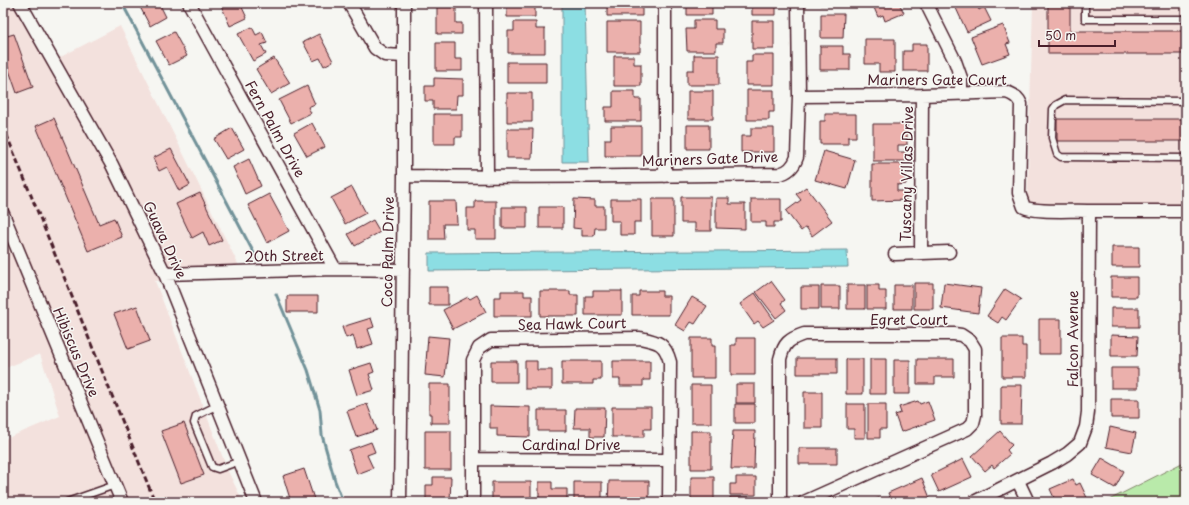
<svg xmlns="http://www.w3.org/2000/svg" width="1189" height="505" viewBox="0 0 1189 505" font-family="'Playpen Sans',sans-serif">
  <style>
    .built { fill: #f3e1dd }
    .green { fill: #b9eaaa; stroke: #82846a }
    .water { fill: #8cdee3; stroke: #729299 }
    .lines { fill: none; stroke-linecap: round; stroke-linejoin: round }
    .stream { stroke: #729299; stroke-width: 3 }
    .building { fill: #ebb0ac; stroke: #4a1f2b }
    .service-casing { stroke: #4a1f2b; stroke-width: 9 }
    .minor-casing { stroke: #4a1f2b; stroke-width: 15 }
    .service { stroke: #f6f6f2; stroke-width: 6 }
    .minor { stroke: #f6f6f2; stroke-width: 12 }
    .rail { stroke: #4a1f2b; stroke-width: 3; stroke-dasharray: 6 3; stroke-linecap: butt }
    .labels { text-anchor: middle; stroke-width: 3; stroke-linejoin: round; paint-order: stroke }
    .street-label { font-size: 14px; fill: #4a1f2b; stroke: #f6f6f2 }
  </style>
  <rect width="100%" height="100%" fill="#f6f6f2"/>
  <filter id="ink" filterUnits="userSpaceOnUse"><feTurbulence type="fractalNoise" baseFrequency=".025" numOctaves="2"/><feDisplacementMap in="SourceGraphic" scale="8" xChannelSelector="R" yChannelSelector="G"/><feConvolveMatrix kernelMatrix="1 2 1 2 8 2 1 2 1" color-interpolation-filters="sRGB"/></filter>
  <g filter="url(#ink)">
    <path class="built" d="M3 3H18L51 62 120 26 245 278 155 281 228 471 243 502H3V440L60 416 40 354 3 369Z
      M1033 3H1186V212L1027 213Z"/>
    <path class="green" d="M1186 461V502H1105Z"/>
    <path class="water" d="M562 3H585L589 162H562Z
      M847 250 848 267 429 271V253Z"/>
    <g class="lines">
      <path class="stream" d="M122 3 257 259
        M276 294 308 370 320 410 322 435 335 481 343 502"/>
    </g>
    <path class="building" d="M143 3H159L166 17 150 26 139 5Z
      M226 3H240L247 18 230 26 221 5Z
      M507 3H535V17H507Z
      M607 3H642V16H607Z
      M687 3H712V15H687Z
      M744 3H776V15H752V7H744Z
      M820 3H850V5H820Z
      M872 3H899L904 13 885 21 883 15 878 17Z
      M962 3H976L979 10 984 7 991 21 967 32 955 6Z
      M1048 3H1070V31H1186V54H1048Z
      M437 7H456V23H462V34H437Z
      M821 14H844L843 38H821Z
      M694 20H715V29H723V43H716V51H687L686 29H694Z
      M752 21H774V49H752Z
      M514 22H536V29H545V53H508V31H514Z
      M607 22H640V52H607Z
      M1003 25 1010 43 1006 44 1010 54 982 64 971 37Z
      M3 26 7 36 14 34 33 87 17 93 3 53Z
      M252 27 256 35 262 32 267 43 261 45 266 54 253 61 238 34Z
      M174 32 187 56 169 65 156 41Z
      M319 34 333 61 324 66 320 58 313 61 303 42Z
      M865 39H895V72H879V64H865Z
      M436 43H455V59H462V71H436Z
      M912 44H927V71H903V51H912Z
      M820 46H843V54H850V70H820Z
      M694 55H719V85H687V70H694Z
      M752 55H774V85H746V62H752Z
      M614 56H634V64H641V86H614Z
      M274 58 290 83 271 94 256 69Z
      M507 62H546V83H507Z
      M434 78 463 79V95H457L456 109H433V101H425V86H434Z
      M307 86 315 104 308 107 311 113 291 123 279 100Z
      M747 90H774V112H769V120H747Z
      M613 91H635V99H641V121H605V107H613Z
      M688 91H713V119H688Z
      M507 93H532V122H507Z
      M434 114H462V137H455V144H434Z
      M825 114H856V137H848V144H820V121H825Z
      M54 118 99 224 114 218 122 237 88 251 36 126Z
      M1057 119H1186V141H1057Z
      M312 123 325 147 307 156 294 133Z
      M873 124H907V145H898V152H906V161H873Z
      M687 125H709V149H687Z
      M611 126H641V156H605V139H611Z
      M232 128 244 149 226 159 214 139Z
      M751 128H774V152H741V136H751Z
      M507 129H533L532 158H507Z
      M171 149 190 185 179 191 167 167 159 171 153 158Z
      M824 151 855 160 847 189 815 180Z
      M249 159 261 186 245 194 233 167Z
      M872 164H906V184L897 185V191H906V200L872 201Z
      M352 187 366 213 345 224 331 198Z
      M806 187 832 221 812 236 806 227 801 231 786 211 801 200 796 194Z
      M200 193 222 240 209 246 203 232 192 238 176 204Z
      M269 194 289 231 267 243 248 205Z
      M681 197H711V231H695V223H681Z
      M716 198H729V204H745V229L716 228Z
      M574 199 595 200V206H604V228H595L594 236H582V229L573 228Z
      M611 199H641V222H634V235H620V221H611Z
      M652 199H674V236H652Z
      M751 199H781V222H774V227H766V222H751Z
      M429 201H456L457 224H443L444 239H429Z
      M475 201H496V239H475V230H467V208H475Z
      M502 207H527V228H502Z
      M539 207H563V228H539Z
      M373 220 380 232 355 246 348 234Z
      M1112 247H1139V267H1112Z
      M1111 277H1137V297H1111Z
      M771 281 785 300 781 303 786 310 776 318 756 292Z
      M914 283H933V309H914Z
      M944 283 981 288 978 313 941 308Z
      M847 285H865V309H847Z
      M867 285H879V291H886V309H867Z
      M894 285H912V309H894Z
      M821 286H840V309H821Z
      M429 287H448V305H429Z
      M801 287H819V309H801Z
      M1005 289 1021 299 1006 320 1002 317 998 323 987 316Z
      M501 291H524V296H532V316H494V297H501Z
      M540 291H570V295H578V316H540Z
      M593 291H622V315H585V296H593Z
      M639 291H662V296H669V315H632V296H639Z
      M755 293 774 320 763 327 758 321 754 324 740 304Z
      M477 295 486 312 453 329 443 310 468 297 470 299Z
      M287 296H318V312H287Z
      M692 297 707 306 695 324 691 322 685 331 675 325Z
      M137 306 150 341 128 349 114 314Z
      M1111 308H1139V327H1111Z
      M371 318 374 327 368 329 373 344 357 349 353 335 346 338 342 327Z
      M1039 319H1061V354H1039Z
      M1111 335 1138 336 1137 356H1111Z
      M428 336 449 338 445 377 425 375Z
      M691 338H712V346H715V378H691Z
      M736 338H755V375H731V345H736Z
      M1002 338H1022V346H1026V377H1002Z
      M797 358H837V374H797Z
      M846 359H863V394H846Z
      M870 359H886V394H870Z
      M917 359H954V377H935V384H917Z
      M894 360H910V394H894Z
      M491 361H517V382H491Z
      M525 361H537V370H552V389H525Z
      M562 361H601V380H593V384H562Z
      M613 361H650V380H643V386H620V379H613Z
      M371 363 374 372 369 374 374 390 357 395 349 370Z
      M1111 368H1138V388H1111Z
      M429 384H450V423H431V414H429Z
      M736 384H755V403H736Z
      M691 385H711V423H691Z
      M1001 385H1022L1021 424H1001Z
      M804 392H822V428H804Z
      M1111 399H1139V418H1111Z
      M918 401 920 404 928 401 935 420 901 432 895 415 901 413 899 407Z
      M367 404 377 430 356 437 347 411Z
      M735 404H755V423H735Z
      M847 404H865V438H854V429H847Z
      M868 404H886V429H880V438H868Z
      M490 406 530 407V437L497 436V428H490Z
      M612 407H651V429H644V437H612Z
      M575 408H605L604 437H590V428H574Z
      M538 410H566V431H538Z
      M184 423 204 475 181 483 161 431Z
      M1110 427 1136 433 1132 452 1106 447Z
      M425 431H451V470H425Z
      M691 431H711V469H691Z
      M733 431H755L754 469H731Z
      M1000 431 1012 445 1007 450 1010 454 994 468 992 465 985 471 972 456Z
      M371 442 375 452 367 455 373 468 357 474 349 450Z
      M799 448H837V464H799Z
      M1102 458 1124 471 1115 488 1092 475Z
      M963 459 972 477 939 492 931 475Z
      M304 469 315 502H291L283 476Z
      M433 477H451L450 502H426V485H433Z
      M691 477H714V502H691Z
      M736 477H756V495H730V484H736Z
      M922 478 930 498 922 502H892L888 493Z
      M1073 479 1076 485 1080 483 1089 502H1066L1065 498 1056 502 1050 489Z
      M609 481H649V502H608Z
      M492 482H531V502H492Z
      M539 482H552V489H567V502H539Z
      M574 482H602V502H574Z
      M730 497H755V502H730Z
      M879 498 881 502H869Z"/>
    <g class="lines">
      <g class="service-casing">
        <path id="service" d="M1085 3V19H1186
          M1186 101 1065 100 1056 105 1053 109 1052 138 1057 154 1061 157 1186 158
          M218 405 196 416 194 423 212 467 218 469 240 461
          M67 502 115 485"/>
      </g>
      <g class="minor-casing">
        <path id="minor" d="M20 3 112 165 165 274 256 502
          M189 3 335 269
          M349 3 375 48 385 55 404 56
          M486 3 487 177
          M926 3 955 61 961 78V94
          M799 96 922 95 1006 92C1013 94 1018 97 1021 104L1019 193 1024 207C1035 213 1074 210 1089 211
          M404 176C529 178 654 176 779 174 789 172 794 166 797 157L799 96 798 3
          M665 176V3
          M3 214 122 502
          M921 253 922 95
          M895 254 949 252
          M165 274 335 269 403 270
          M473 459 668 460
          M1018 481 1028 502
          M400 502 404 176V3
          M473 502V360L479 348 491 340 640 338C659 342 665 343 670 362L669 502
          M780 502V359C784 343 789 339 804 334H954L961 335 970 341 975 349V415L973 423 967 429 804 502
          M974 502 1052 463 1067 454 1080 443 1086 427 1088 412 1089 211H1186"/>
      </g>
      <use href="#service" class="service"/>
      <use href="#minor" class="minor"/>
      <path class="rail" d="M3 126 155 502"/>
    </g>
  </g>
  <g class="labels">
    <g class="street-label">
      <text x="937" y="85">Mariners Gate Court</text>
      <text transform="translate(275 129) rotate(61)" y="5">Fern Palm Drive</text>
      <text transform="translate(710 159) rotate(-2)" y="5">Mariners Gate Drive</text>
      <text transform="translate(907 174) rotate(-89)" y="5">Tuscany Villas Drive</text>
      <text transform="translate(165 240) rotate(65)" y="5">Guava Drive</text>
      <text transform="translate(388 252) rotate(-89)" y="5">Coco Palm Drive</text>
      <text transform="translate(284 256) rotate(-1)" y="5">20th Street</text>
      <text x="909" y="325">Egret Court</text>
      <text transform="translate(572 324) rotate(-1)" y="5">Sea Hawk Court</text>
      <text transform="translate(1073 339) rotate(-90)" y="5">Falcon Avenue</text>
      <text transform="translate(76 352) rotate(67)" y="5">Hibiscus Drive</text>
      <text x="571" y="450">Cardinal Drive</text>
    </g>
  </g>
  <rect width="1189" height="505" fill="none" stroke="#f6f6f2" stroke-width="16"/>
  <rect x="8" y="8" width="1173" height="489" fill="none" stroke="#4a1f2b" stroke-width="1.5" filter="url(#ink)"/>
  <path d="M1039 40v6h76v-6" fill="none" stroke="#4a1f2b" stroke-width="2"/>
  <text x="1045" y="40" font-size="12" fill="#4a1f2b" stroke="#f6f6f2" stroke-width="3" paint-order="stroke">50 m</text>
</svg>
